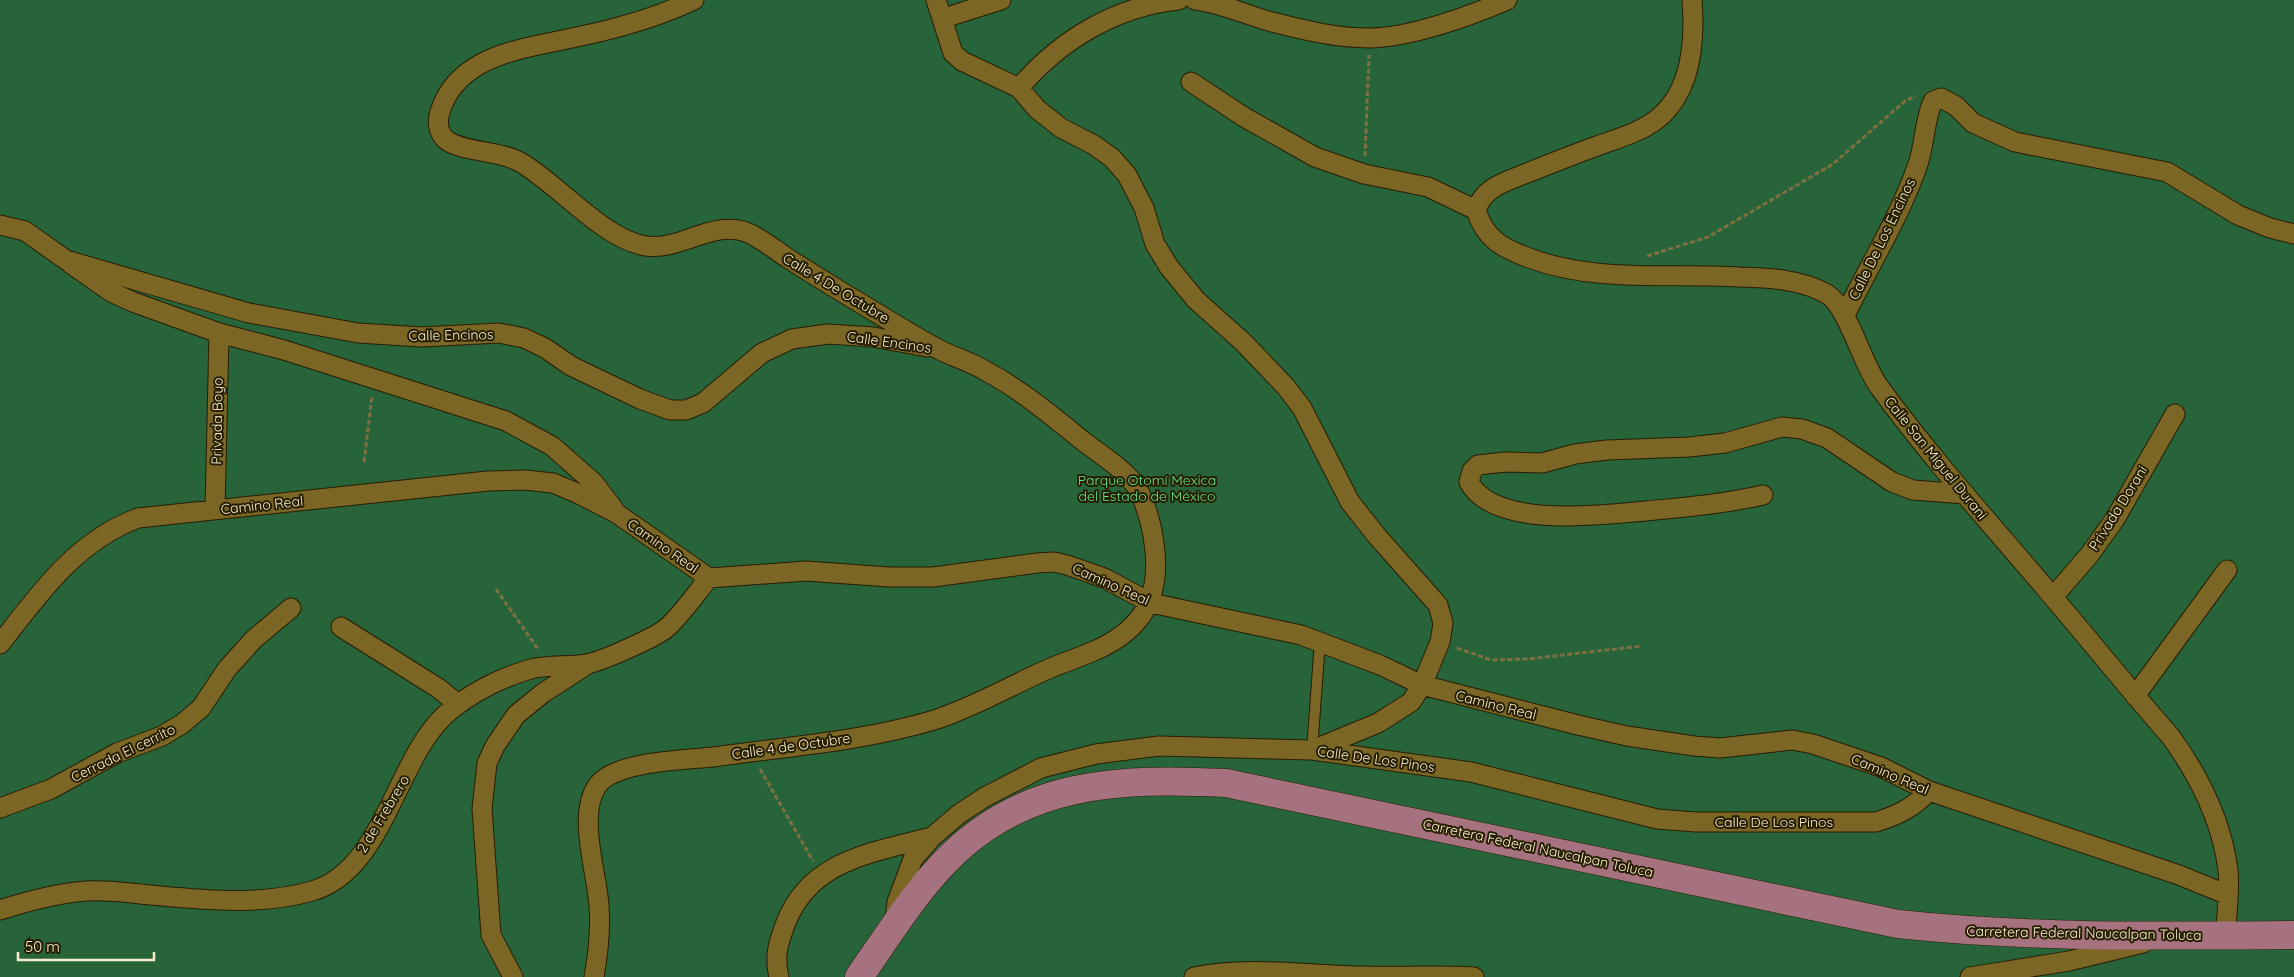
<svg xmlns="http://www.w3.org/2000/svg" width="2294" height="977" viewBox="0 0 2294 977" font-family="Quicksand,sans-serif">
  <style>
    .green { fill: #27643a }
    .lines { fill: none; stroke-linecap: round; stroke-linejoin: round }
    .lane-casing { stroke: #281d00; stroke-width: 12 }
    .street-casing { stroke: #281d00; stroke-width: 21 }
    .primary-casing { stroke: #281d00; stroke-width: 29 }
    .path { stroke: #7f7042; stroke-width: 3; stroke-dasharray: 5 2.5; stroke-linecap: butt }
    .lane { stroke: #7b6626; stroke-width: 10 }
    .street { stroke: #7b6626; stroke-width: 19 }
    .primary { stroke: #a77280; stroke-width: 28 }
    .labels { text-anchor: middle; stroke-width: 4; stroke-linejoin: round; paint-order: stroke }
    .street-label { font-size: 14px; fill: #f8edcd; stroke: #261e03 }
    .park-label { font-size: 14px; fill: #64e68c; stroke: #261e03 }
  </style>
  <rect width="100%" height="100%" fill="#453500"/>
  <path class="green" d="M0 0H2294V977H0Z"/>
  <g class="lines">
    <g class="lane-casing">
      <path id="lane" d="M1312 750 1320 641"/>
    </g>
    <g class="street-casing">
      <path id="street" d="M936 0 953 53 962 61 1019 88 1037 109 1061 128 1094 145 1112 158 1127 175 1144 208 1155 244 1169 267 1196 300 1243 342 1286 387 1302 408 1350 502 1376 535 1438 605 1443 623 1440 642 1422 685 1411 702 1378 723 1315 749
        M1195 0C1222 3 1246 15 1272 22 1303 30 1336 38 1369 38 1409 38 1470 16 1507 0
        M944 18 1001 0
        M1191 82 1244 117 1315 157 1364 174 1428 187 1476 210
        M1019 88C1060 40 1116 6 1179 0
        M1476 210C1485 239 1502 248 1529 258 1596 283 1670 273 1740 277 1770 278 1801 279 1827 294 1849 308 1862 365 1880 388 1931 458 1990 523 2046 589 2088 638 2128 688 2171 737 2199 776 2222 822 2228 870 2230 891 2227 914 2225 936
        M1476 210C1484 188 1502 183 1522 175 1547 165 1572 155 1597 146 1619 138 1645 131 1662 115 1692 87 1695 38 1692 0
        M0 225 25 231 66 260 249 313 358 333 422 337 499 333 524 338 545 348 571 366 640 399 670 410H686L703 403 762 353 792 339 828 334 873 337 927 347
        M71 264 111 292 133 302 219 333 284 350 506 421 552 446 594 483 613 508
        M1845 315C1869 266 1899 218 1917 167 1925 146 1924 120 1933 101L1941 98 1956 106 1973 123 2015 142 2167 172 2238 215 2270 228 2294 234
        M1763 495C1724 504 1685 507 1646 511 1602 515 1494 529 1469 482L1472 471 1478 465 1505 462 1542 463 1575 454 1607 450 1689 447 1725 443 1782 427 1802 429 1827 438 1892 482 1913 490 1965 494
        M215 510 219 333
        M2053 597 2090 554 2115 519 2175 414
        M341 627 438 688 458 704
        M0 644C39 594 76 541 138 518L488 481 525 480 553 483 577 493 616 513 709 578 806 571 889 577H933L1037 563 1054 562 1067 565 1104 578 1151 603 1301 635 1380 665 1422 685 1578 725 1627 736 1694 746 1720 748 1792 740 1813 744 1881 767 1929 791 2179 875 2228 895
        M2135 696 2227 570
        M0 808 51 789 117 753 162 736 182 724 201 708 227 669 253 640 291 608
        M0 910C28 901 58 893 87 891 109 890 130 893 151 895 205 900 260 906 312 891 383 871 396 760 445 715 468 694 502 677 531 669 549 664 568 667 586 664 601 662 651 639 664 630 678 620 697 592 709 578
        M895 919 897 902 913 859 932 837 959 814 985 797 1041 768 1096 754 1159 746 1312 750 1471 772 1657 819 1696 822H1876C1898 815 1913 808 1929 791
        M513 977 491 935 482 809 487 763 495 746 516 715 543 693 588 664
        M594 977C598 954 601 930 599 906 597 872 577 816 597 786 614 761 685 760 713 757 785 747 865 741 934 720 972 708 1010 686 1046 670 1062 663 1078 658 1094 651 1152 626 1164 586 1151 526 1148 514 1144 499 1137 488 1125 469 1101 455 1083 441 1052 416 1020 389 984 370 969 361 953 357 938 349 908 333 879 314 850 297 829 284 809 272 789 259 775 250 761 238 746 232 712 220 680 251 646 246 604 240 557 183 520 162 499 150 457 152 444 138 437 129 437 119 441 109 455 67 499 53 538 45 593 34 643 24 694 0
        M779 977C774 957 778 944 785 925 809 860 871 853 932 837
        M1194 977C1249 966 1304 975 1359 976 1398 977 1436 975 1474 977
        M1970 977 2069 961 2143 943"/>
    </g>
    <g class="primary-casing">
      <path id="primary" d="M859 977C885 940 912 897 942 865 1021 780 1120 778 1226 783L1898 924C2029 938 2162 936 2294 935"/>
    </g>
    <path class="path" d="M1365 156 1369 55
      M1647 256 1708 237 1833 164 1905 101 1916 96
      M364 462 372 396
      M496 589 538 649
      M1457 648 1491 660 1528 659 1642 646
      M760 769 813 861"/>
    <use href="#lane" class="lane"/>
    <use href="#street" class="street"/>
    <use href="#primary" class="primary"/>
  </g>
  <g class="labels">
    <g class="street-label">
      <text transform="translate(1882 239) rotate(-64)" y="5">Calle De Los Encinos</text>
      <text transform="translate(836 288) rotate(31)" y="5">Calle 4 De Octubre</text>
      <text transform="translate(451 335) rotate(-1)" y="5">Calle Encinos</text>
      <text transform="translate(889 342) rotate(8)" y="5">Calle Encinos</text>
      <text transform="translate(217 421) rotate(-89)" y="5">Privada Boyo</text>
      <text transform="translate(1936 458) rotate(51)" y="5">Calle San Miguel Durani</text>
      <text transform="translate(262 505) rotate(-6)" y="5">Camino Real</text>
      <text transform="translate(2118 508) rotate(-58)" y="5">Privada Dorani</text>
      <text transform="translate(663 546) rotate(35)" y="5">Camino Real</text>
      <text transform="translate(1111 584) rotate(24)" y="5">Camino Real</text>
      <text transform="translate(1496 705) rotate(14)" y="5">Camino Real</text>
      <text transform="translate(791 746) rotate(-8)" y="5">Calle 4 de Octubre</text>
      <text transform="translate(123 753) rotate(-26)" y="5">Cerrada El cerrito</text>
      <text transform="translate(1376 759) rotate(8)" y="5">Calle De Los Pinos</text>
      <text transform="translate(1890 774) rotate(23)" y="5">Camino Real</text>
      <text transform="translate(383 814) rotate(-59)" y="5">2 de Frebrero</text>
      <text x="1774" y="827">Calle De Los Pinos</text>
      <text transform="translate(1538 848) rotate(12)" y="5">Carretera Federal Naucalpan Toluca</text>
      <text transform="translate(2084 933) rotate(1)" y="5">Carretera Federal Naucalpan Toluca</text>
    </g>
    <g class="park-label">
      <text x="1147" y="485">Parque Otomí Mexica<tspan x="1147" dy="16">del Estado de México</tspan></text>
    </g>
  </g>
  <path d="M18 952v8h136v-8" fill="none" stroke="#f8edcd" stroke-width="2.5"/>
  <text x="25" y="952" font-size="15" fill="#f8edcd" stroke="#261e03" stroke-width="4" paint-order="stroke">50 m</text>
</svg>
